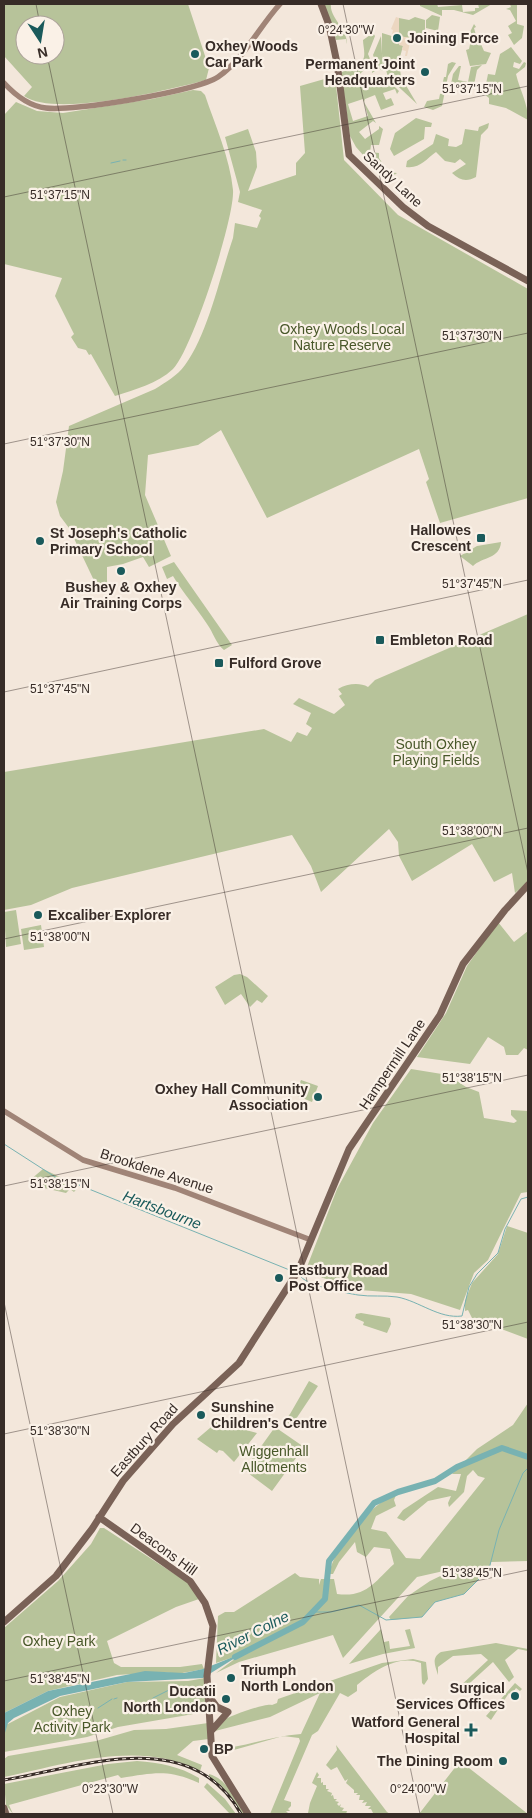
<svg xmlns="http://www.w3.org/2000/svg" width="532" height="1818" viewBox="0 0 532 1818" font-family="Helvetica,sans-serif">
  <style>
    .green { fill: #b7c39a; fill-rule: evenodd }
    .plaza { fill: #ecd7c1 }
    .water { fill: #78b2b2 }
    .lines { fill: none; stroke-linecap: round; stroke-linejoin: round }
    .stream { stroke: #78b2b2; stroke-width: 1 }
    .river { stroke: #78b2b2; stroke-width: 6 }
    .secondary { stroke: #a08477; stroke-width: 5.5 }
    .primary { stroke: #7a6257; stroke-width: 7 }
    .rail-casing { stroke: #372c27; stroke-width: 3 }
    .rail { stroke: #faf1e7; stroke-width: 1; stroke-dasharray: 4; stroke-linecap: butt }
    .ticks { fill: none; stroke: #372c27; stroke-width: 1; stroke-opacity: 0.45 }
    .poi-dot { fill: #1a5a5b; stroke: #faf1e7; stroke-width: 2 }
    .labels { text-anchor: middle; stroke-width: 4.5; stroke-linejoin: round; paint-order: stroke }
    .poi-label { font-size: 14px; font-weight: bold; fill: #372c27; stroke: #faf1e7; text-anchor: start }
    .street-label { font-size: 14px; fill: #372c27; stroke: #faf1e7 }
    .park-label { font-size: 14px; fill: #485729; stroke: #faf1e7 }
    .water-label { font-size: 15px; font-style: italic; fill: #1a5a5b; stroke: #faf1e7 }
    .ticks-label { font-size: 12px; text-anchor: middle; fill: #372c27; stroke: #faf1e7; stroke-width: 4.5; stroke-linejoin: round; paint-order: stroke }
  </style>
  <rect width="100%" height="100%" fill="#f3e7db"/>
  <path class="green" d="M4 4H188L209 68 206 80C169 90 55 118 24 96L32 87 4 56ZM25 25H55V55H25Z
    M324 4H331C329 17 348 30 347 44L346 39 336 40Z
    M420 4H437L438 7 462 5 463 12 475 11V8H479L478 4H492L473 15 454 10H442V16L420 6Z
    M510 4H517V24L524 26 522 38 514 45 508 35 512 33 508 26 516 21 510 10 506 9 511 7Z
    M432 15 440 17 438 31 426 28V20Z
    M415 17 425 20V41L399 36V18L409 20Z
    M474 24 476 27 474 28 478 43 480 42 484 51 491 53 486 64 470 66 466 50 469 49 471 40 468 36Z
    M373 33 375 36 368 54 375 71 372 73V70H364L359 75V80L367 84 374 80 373 77C385 76 391 83 399 91L397 94 395 89 383 93 386 100 391 98 394 105 381 110 375 95 365 99 364 102 376 123 373 121 359 132 365 139 379 129V126L383 129 379 145H371L370 152 379 153V158L388 172 397 173 386 181 356 147 350 136 341 73C349 66 362 66 364 57 365 51 363 45 363 40ZM363 99 368 116 353 121 348 104Z
    M382 33 395 37 403 46 400 57 385 69 382 60Z
    M381 36 383 71 378 68 373 55Z
    M511 47 522 61 520 64 514 62 513 67 519 69 524 62 526 63 525 67 516 74C520 91 528 103 528 120L506 108 489 104V98L484 94 488 74 495 75 500 54Z
    M452 62 456 63 448 76 442 106 433 110 424 107 427 101 439 99 440 94 444 93 441 90 444 77H446L448 64Z
    M391 64 400 69 401 77 417 104 388 77 386 70Z
    M482 65 477 70 473 90 451 84 453 74 459 66H461L458 80 468 82 471 67Z
    M335 76 344 160 398 215 528 289V498L440 523 426 482 429 479 419 449 267 518 221 430 198 445 148 455 145 495 171 556 149 567 143 557 123 564 107 567V588L99 591 69 528 60 516 56 502 63 471 69 426 155 389C166 382 177 376 185 365 208 334 220 276 233 238L235 223 257 228 261 218 259 216 262 210 238 202 240 192 225 137 248 129 256 152 257 167 248 191 296 175V163L305 153 300 86Z
    M193 90 201 91 205 95C215 125 230 158 233 190 235 218 192 350 173 369 157 384 136 389 115 396L91 354 89 355 86 350 78 348 71 337 74 334 55 296 62 278 4 264V115L16 102 37 111 63 113 152 99Z
    M416 118 432 123 431 127H425L424 139 394 156 390 149 395 133Z
    M489 123 488 128 481 135 476 177C467 182 460 181 452 173L466 164 460 159 455 163 445 161 436 152C426 159 420 169 406 167L407 161 433 144 436 134 449 139 448 146 456 147 462 144 465 129 478 131 479 127Z
    M501 542C500 559 482 557 473 566L460 556 477 546Z
    M174 562 232 645 224 650C216 644 213 632 207 624 196 607 183 593 173 576L167 579 162 567Z
    M528 614V882L515 893 512 873 494 882 472 844 412 881 399 856 398 842 389 829 321 892 311 866 292 835 72 888 31 905 4 910V772L264 729 291 742 297 732 307 736 312 728 306 724 311 713 293 704 299 698 334 714 345 705 339 696 342 694 338 689C347 684 359 682 368 687L375 680Z
    M16 910 21 944 6 947 4 912Z
    M498 922 514 942 528 931V1050L524 1048 518 1055H506L504 1047 488 1037 470 1064 417 1057 446 1013 467 966Z
    M41 925 44 947 24 950 21 929Z
    M240 974 247 977 268 996 262 1003 257 1000 250 1007 241 994 225 1005 215 987 234 975Z
    M411 1069 448 1075 466 1087 479 1092 484 1118 514 1123 517 1121 511 1115V1110L528 1111V1192L521 1193 488 1260 474 1273 460 1310 411 1294 360 1290 305 1272 337 1189 373 1123Z
    M301 1080 318 1086 312 1102 295 1095Z
    M43 1169 79 1186 74 1192 70 1189 66 1193 40 1187 30 1180Z
    M507 1226 528 1233V1339L472 1318 468 1310 465 1311V1301L472 1283 498 1254Z
    M361 1313 390 1318 391 1324 387 1333 363 1325 364 1322 355 1318 356 1314Z
    M309 1381 318 1386 292 1425 284 1421 290 1414Z
    M528 1403V1561L491 1562 489 1569 464 1594 435 1602 422 1617 391 1620 389 1617 408 1596 430 1581 457 1568 417 1577 343 1658 333 1635 239 1662 216 1673 240 1655 216 1663 218 1616 225 1612H234L295 1573 300 1577 319 1579V1585L321 1579H334L337 1594C367 1598 375 1581 394 1564L390 1549 374 1547 366 1557 357 1552 355 1542 339 1562 333 1574H329C334 1548 371 1502 396 1495L394 1500 396 1506 376 1516 371 1529 386 1532 406 1558 420 1559 485 1478 478 1476 473 1470 467 1476 464 1492 449 1507 448 1503 451 1496 428 1501 404 1521 397 1518 403 1510 438 1487 456 1491 461 1474H452L477 1449 513 1425Z
    M217 1422 257 1433 234 1462 223 1451 219 1450 217 1453 197 1439Z
    M275 1427 304 1447 272 1491 244 1470Z
    M100 1528H104L193 1586 199 1599 176 1607 107 1641 114 1663 121 1667H180L202 1664 204 1669 177 1674 164 1672 117 1675 48 1691 4 1713V1628L58 1581 91 1544Z
    M381 1629 384 1642 389 1641 390 1649 410 1646 405 1630 410 1629 415 1648 383 1654 349 1664Z
    M496 1643 528 1649V1651L518 1649 505 1660 514 1677 509 1682 493 1662 460 1692 457 1689 488 1660 481 1654 453 1656 438 1667V1675C435 1665 431 1658 441 1652Z
    M413 1659 426 1662 428 1679 424 1685 422 1683 421 1663C398 1654 374 1671 357 1685V1691L348 1697 340 1693 318 1731 312 1735 284 1800 291 1802V1806L288 1809 290 1811H286L289 1814H270L300 1741 299 1738 283 1736 216 1755 215 1750C244 1747 272 1736 301 1734L320 1693 270 1717 215 1731C217 1728 219 1723 222 1721 229 1716 265 1703 272 1705L277 1703 278 1699 382 1663Z
    M205 1678V1712L118 1727 87 1737 4 1752V1726L60 1697 127 1682 188 1681Z
    M515 1683 522 1689 520 1691 516 1688 511 1695 509 1693 491 1720 486 1716Z
    M208 1723 209 1739 193 1741 177 1755 202 1765 200 1771C140 1739 66 1764 4 1777V1759L8 1756 96 1741 134 1730 166 1729Z
    M336 1745 387 1812 390 1814 373 1813 371 1809H368L371 1806H365L367 1802 362 1803 364 1800H359L360 1795H356L358 1793H354V1790L346 1783 348 1779 345 1781 337 1767 331 1770 326 1765 337 1750Z
    M137 1761C160 1763 179 1766 199 1778V1783C168 1769 154 1773 121 1778L118 1775 9 1805 13 1814 6 1805 4 1784 108 1764Z
    M460 1761 528 1814H419Z
    M317 1772 319 1775 317 1778H321V1783L323 1782V1785H326V1789H329L327 1791 332 1793 331 1796 333 1795 334 1799H337L335 1801 339 1802 337 1804 339 1806 341 1804 340 1807 344 1808 342 1811H347L346 1814 308 1813 310 1803 317 1786 312 1783Z
    M209 1774C227 1779 236 1799 245 1814H242L227 1794 209 1777Z
    M207 1783 225 1799 236 1814H230L204 1787Z"/>
  <path class="plaza" d="M396 17 399 18V36L411 38 407 56H405L406 51 402 50 403 46 399 45V41L394 39 395 35 392 34 393 30 391 29Z"/>
  <path class="water" d="M243 1653 203 1678 127 1682 60 1696 14 1718 8 1723 4 1736V1713L48 1691 145 1671 184 1673 203 1669Z"/>
  <g class="lines">
    <path class="stream" d="M123 160H126
      M111 163 120 161
      M4 1144 63 1182 79 1185 292 1271
      M301 1277C309 1286 346 1293 358 1295 371 1297 384 1295 397 1297 419 1301 439 1319 462 1316L469 1287 477 1274 498 1253 505 1229 521 1199 528 1197
      M312 1612H331L359 1605 386 1620 422 1617 435 1602 464 1594 489 1569 499 1530 523 1473 528 1468
      M153 1698 175 1687
      M114 1699 117 1698
      M98 1708 112 1699"/>
    <path class="river" d="M235 1657 303 1622 325 1599 329 1561 374 1503 398 1492 435 1481 457 1467 502 1448 528 1457"/>
    <path class="secondary" d="M4 83C15 95 28 106 46 108 72 112 197 91 218 77 244 59 259 27 280 4
      M4 1111 83 1160 175 1188 311 1240"/>
    <path class="primary" d="M321 4 329 25 337 63 349 155 403 207 428 226 528 281
      M99 1517 190 1581 205 1603 213 1626 207 1676 212 1756 248 1814
      M4 1622 56 1576 92 1529 123 1481 173 1424 239 1363 298 1271 349 1149 440 1015 463 964 505 910 528 885
      M211 1699 217 1707 228 1712 212 1730
      M4 1808 6 1814"/>
    <g class="rail-casing">
      <path id="rail" d="M4 1780C82 1767 191 1724 241 1814"/>
    </g>
    <use href="#rail" class="rail"/>
  </g>
  <path class="ticks" d="M36 4 40 25M343 4 528 873M47 55 420 1814M4 197 528 86M4 444 528 333M4 692 528 580M4 939 528 828M4 1186 528 1075M4 1302 113 1814M4 1434 528 1322M4 1681 528 1570"/>
  <g class="poi-dot">
    <circle cx="397" cy="38" r="5"/>
    <circle cx="195" cy="54" r="5"/>
    <circle cx="425" cy="72" r="5"/>
    <rect x="476" y="533" width="10" height="10" rx="2.5"/>
    <circle cx="40" cy="541" r="5"/>
    <circle cx="121" cy="571" r="5"/>
    <rect x="375" y="635" width="10" height="10" rx="2.5"/>
    <rect x="214" y="658" width="10" height="10" rx="2.5"/>
    <circle cx="38" cy="915" r="5"/>
    <circle cx="318" cy="1097" r="5"/>
    <circle cx="279" cy="1278" r="5"/>
    <circle cx="201" cy="1415" r="5"/>
    <circle cx="231" cy="1678" r="5"/>
    <circle cx="515" cy="1696" r="5"/>
    <circle cx="226" cy="1699" r="5"/>
    <path d="M468.5 1722.5h5v5h5v5h-5v5h-5v-5h-5v-5h5z"/>
    <circle cx="204" cy="1749" r="5"/>
    <circle cx="503" cy="1761" r="5"/>
  </g>
  <g class="labels">
    <g class="poi-label">
      <text x="407" y="43">Joining Force</text>
      <text x="205" y="51">Oxhey Woods<tspan x="205" dy="16">Car Park</tspan></text>
      <text x="415" y="69" text-anchor="end">Permanent Joint<tspan x="415" dy="16">Headquarters</tspan></text>
      <text x="471" y="535" text-anchor="end">Hallowes<tspan x="471" dy="16">Crescent</tspan></text>
      <text x="50" y="538">St Joseph's Catholic<tspan x="50" dy="16">Primary School</tspan></text>
      <text x="121" y="592" text-anchor="middle">Bushey &amp; Oxhey<tspan x="121" dy="16">Air Training Corps</tspan></text>
      <text x="390" y="645">Embleton Road</text>
      <text x="229" y="668">Fulford Grove</text>
      <text x="48" y="920">Excaliber Explorer</text>
      <text x="308" y="1094" text-anchor="end">Oxhey Hall Community<tspan x="308" dy="16">Association</tspan></text>
      <text x="289" y="1275">Eastbury Road<tspan x="289" dy="16">Post Office</tspan></text>
      <text x="211" y="1412">Sunshine<tspan x="211" dy="16">Children's Centre</tspan></text>
      <text x="241" y="1675">Triumph<tspan x="241" dy="16">North London</tspan></text>
      <text x="505" y="1693" text-anchor="end">Surgical<tspan x="505" dy="16">Services Offices</tspan></text>
      <text x="216" y="1696" text-anchor="end">Ducatii<tspan x="216" dy="16">North London</tspan></text>
      <text x="460" y="1727" text-anchor="end">Watford General<tspan x="460" dy="16">Hospital</tspan></text>
      <text x="214" y="1754">BP</text>
      <text x="493" y="1766" text-anchor="end">The Dining Room</text>
    </g>
    <g class="street-label">
      <text transform="translate(393 179) rotate(43)" y="5">Sandy Lane</text>
      <text transform="translate(392 1064) rotate(-56)" y="5">Hampermill Lane</text>
      <text transform="translate(157 1171) rotate(18)" y="5">Brookdene Avenue</text>
      <text transform="translate(144 1440) rotate(-48)" y="5">Eastbury Road</text>
      <text transform="translate(164 1549) rotate(36)" y="5">Deacons Hill</text>
    </g>
    <g class="park-label">
      <text x="342" y="334">Oxhey Woods Local<tspan x="342" dy="16">Nature Reserve</tspan></text>
      <text x="436" y="749">South Oxhey<tspan x="436" dy="16">Playing Fields</tspan></text>
      <text x="274" y="1456">Wiggenhall<tspan x="274" dy="16">Allotments</tspan></text>
      <text x="59" y="1646">Oxhey Park</text>
      <text x="72" y="1716">Oxhey<tspan x="72" dy="16">Activity Park</tspan></text>
    </g>
    <g class="water-label">
      <text transform="translate(162 1210) rotate(21)" y="5">Hartsbourne</text>
      <text transform="translate(253 1633) rotate(-27)" y="5">River Colne</text>
    </g>
  </g>
  <g class="ticks-label">
    <text x="346" y="34">0°24'30"W</text>
    <text x="472" y="93">51°37'15"N</text>
    <text x="60" y="199">51°37'15"N</text>
    <text x="472" y="340">51°37'30"N</text>
    <text x="60" y="446">51°37'30"N</text>
    <text x="472" y="588">51°37'45"N</text>
    <text x="60" y="693">51°37'45"N</text>
    <text x="472" y="835">51°38'00"N</text>
    <text x="60" y="941">51°38'00"N</text>
    <text x="472" y="1082">51°38'15"N</text>
    <text x="60" y="1188">51°38'15"N</text>
    <text x="472" y="1329">51°38'30"N</text>
    <text x="60" y="1435">51°38'30"N</text>
    <text x="472" y="1577">51°38'45"N</text>
    <text x="60" y="1683">51°38'45"N</text>
    <text x="110" y="1793">0°23'30"W</text>
    <text x="418" y="1793">0°24'00"W</text>
  </g>
  <rect width="532" height="1818" fill="none" stroke="#372c27" stroke-width="10"/>
  <g transform="translate(40 40) rotate(168)"><circle r="24" fill="#faf1e7" stroke="#aca29a"/>
  <path d="M0-4L9 19L0 12L-9 19Z" fill="#1a5a5b"/>
  <text y="-8" font-size="14" font-weight="bold" text-anchor="middle" fill="#372c27">N</text>
  </g>
</svg>
